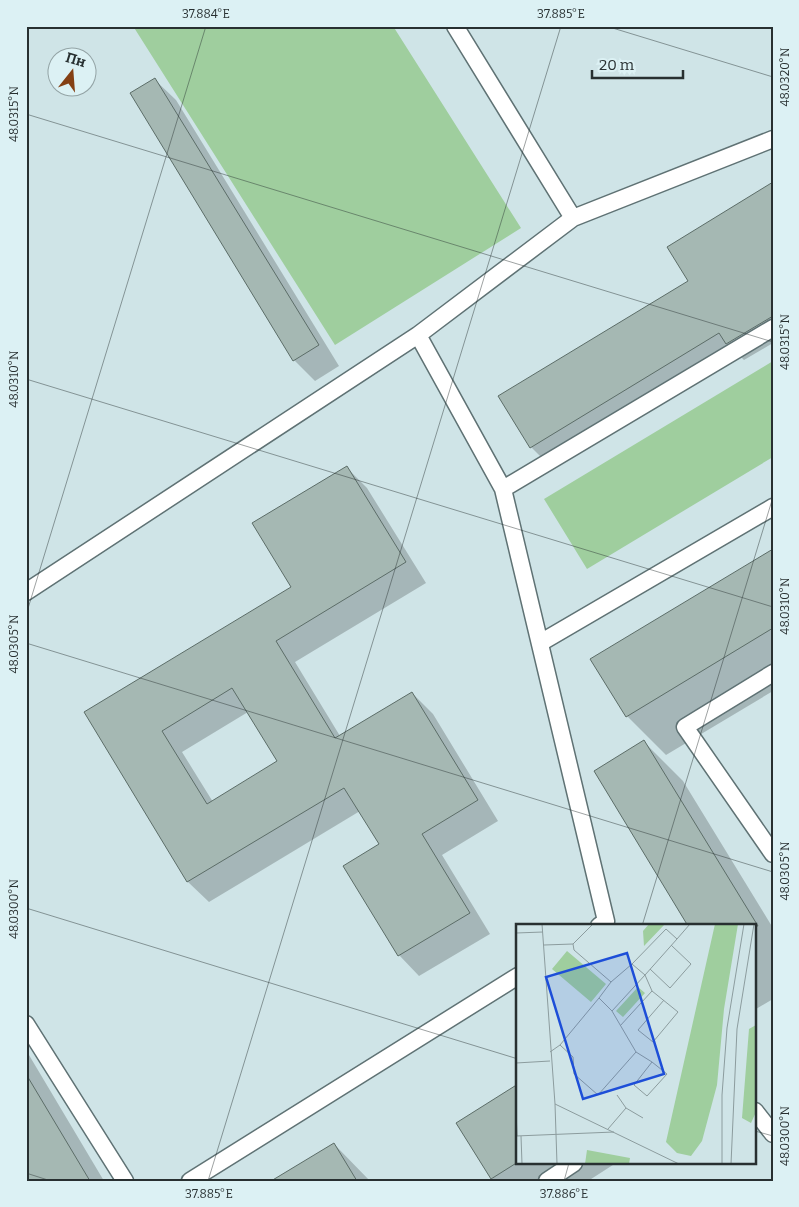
<svg xmlns="http://www.w3.org/2000/svg" width="799" height="1207" viewBox="0 0 799 1207" font-family="Bitter,serif">
  <style>
    .green { fill: #9fce9e }
    .shadow { fill: #0003; fill-rule: evenodd }
    .building { fill: #a5b8b3; stroke: #5c6d68; fill-rule: evenodd }
    .lines { fill: none; stroke-linecap: round; stroke-linejoin: round }
    .service-casing { stroke: #5f7274; stroke-width: 19 }
    .service { stroke: #fff; stroke-width: 16 }
    .ticks { fill: none; stroke: #283031; stroke-width: 1; stroke-opacity: 0.45 }
    .inset-road { fill: none; stroke: #8c9c9e; stroke-width: 1 }
    .view { fill: #1d4ed8; fill-opacity: 0.15; stroke: #1d4ed8; stroke-width: 2.5 }
    .inset-edge { fill: none; stroke: #283031; stroke-width: 2.5 }
    .neatline { fill: none; stroke: #283031; stroke-width: 2 }
    .ticks-label { font-size: 12px; text-anchor: middle; fill: #283031 }
  </style>
  <rect width="100%" height="100%" fill="#cfe4e7"/>
  <path class="green" d="M133 26H393L521 228 335 345Z
    M773 361V457L587 569 544 499Z"/>
  <path class="shadow" d="M155 80 176 100 339 366 315 381 294 360 132 94Z
    M773 183V343L744 360 734 350 548 464 531 447 690 282Z
    M347 468 367 488 426 583 295 662 340 736 412 693 433 714 498 821 442 855 490 934 419 976 399 955 380 845 360 811 209 902 188 882 85 712 293 587ZM248 712 279 761 213 802 182 752Z
    M773 550V691L666 755 627 716Z
    M644 742 683 781 773 928V999L756 1009 755 926Z
    M26 1050 104 1181H26Z
    M518 1085V1163H616L588 1181H495L492 1178Z
    M334 1144 370 1181H273Z"/>
  <path class="building" d="M155 78 319 345 293 361 130 93Z
    M773 182V316L726 344 719 333 530 448 498 396 688 281 667 247Z
    M347 466 406 562 276 641 335 738 412 692 478 800 422 834 470 913 398 956 343 866 379 844 344 788 187 882 84 712 291 587 252 523ZM232 688 277 761 207 804 162 731Z
    M773 549V628L626 717 590 659Z
    M644 740 758 926H688L594 771Z
    M26 1074 90 1181H26Z
    M518 1084V1162L491 1179 456 1123Z
    M334 1143 357 1181H271Z"/>
  <g class="lines">
    <g class="service-casing">
      <path id="service" d="M455 26 573 218
        M773 139 573 218 418 335 503 489 773 328
        M503 489 606 921 599 926
        M26 592 418 335
        M540 643 773 507
        M773 673 685 727 773 854
        M26 1024 125 1181
        M755 1111 773 1134
        M190 1181 518 976
        M547 1181 574 1163"/>
    </g>
    <use href="#service" class="service"/>
  </g>
  <path class="ticks" d="M606 26 773 77M26 114 773 342M26 379 773 607M26 615 206 26M26 643 773 872M26 908 518 1059M642 926 773 497M755 1131 773 1136M26 1173 51 1181M208 1181 561 26M564 1181 569 1163"/>
  <g transform="translate(516 924)">
    <rect width="240" height="240" fill="#cfe4e7"/>
    <path d="M133 0H149L128 22 127 7ZM199 0H222L208 85 201 161 186 217 175 232 161 229 150 218ZM51 27 90 60 75 78 36 45ZM122 63 129 69 107 93 100 87ZM240 101V188L235 199 226 194 233 105ZM71 226 114 234 113 240H69Z" fill="#9fce9e"/>
    <path class="inset-road" d="M26 0 39 180M0 9 27 8M161 15 174 0M57 20 77 0M28 21 57 20 58 26 95 58 83 74 96 87 129 51 116 40 95 58M134 45 154 64 175 40 155 21M136 67 162 88 137 118 122 106 148 76M104 102 136 67 129 51 161 15 150 5 116 40M44 121 83 74M34 128 44 121 57 133 58 150 82 171 120 128 96 87M120 128 136 138 151 150 131 172 118 161 136 138M0 139 34 137M39 180 163 240M39 180 41 240M110 184 127 194M0 186 1 212M92 205 110 184 101 171M0 212 98 208M5 212 6 240M206 240V171L211 104 228 0M215 240 221 105 238 0"/>
    <path class="view" d="M111 29 148 150 67 175 30 53Z"/>
    <rect width="240" height="240" class="inset-edge"/>
  </g>
  <rect width="799" height="1207" fill="none" stroke="#dcf1f4" stroke-width="55"/>
  <g transform="translate(72 72) rotate(17)"><circle r="24" fill="#dcf1f4" stroke="#94a4a6"/>
  <path d="M0-4L9 19L0 12L-9 19Z" fill="#844014"/>
  <text y="-8" font-size="14" font-weight="bold" text-anchor="middle" fill="#283031">Пн</text>
  </g>
  <path d="M592 70v8h91v-8" fill="none" stroke="#283031" stroke-width="2.5"/>
  <text x="599" y="70" font-size="15" fill="#283031" stroke="#dcf1f4" stroke-width="4" paint-order="stroke">20 m</text>
  <rect x="28" y="28" width="744" height="1152" class="neatline"/>
  <g class="ticks-label">
    <text x="206" y="18">37.884°E</text>
    <text x="561" y="18">37.885°E</text>
    <text transform="translate(785 77) rotate(-90)" y="4">48.0320°N</text>
    <text transform="translate(14 114) rotate(-90)" y="4">48.0315°N</text>
    <text transform="translate(785 342) rotate(-90)" y="4">48.0315°N</text>
    <text transform="translate(14 379) rotate(-90)" y="4">48.0310°N</text>
    <text transform="translate(785 606) rotate(-90)" y="4">48.0310°N</text>
    <text transform="translate(14 644) rotate(-90)" y="4">48.0305°N</text>
    <text transform="translate(785 871) rotate(-90)" y="4">48.0305°N</text>
    <text transform="translate(14 909) rotate(-90)" y="4">48.0300°N</text>
    <text transform="translate(785 1136) rotate(-90)" y="4">48.0300°N</text>
    <text x="209" y="1198">37.885°E</text>
    <text x="564" y="1198">37.886°E</text>
  </g>
</svg>
